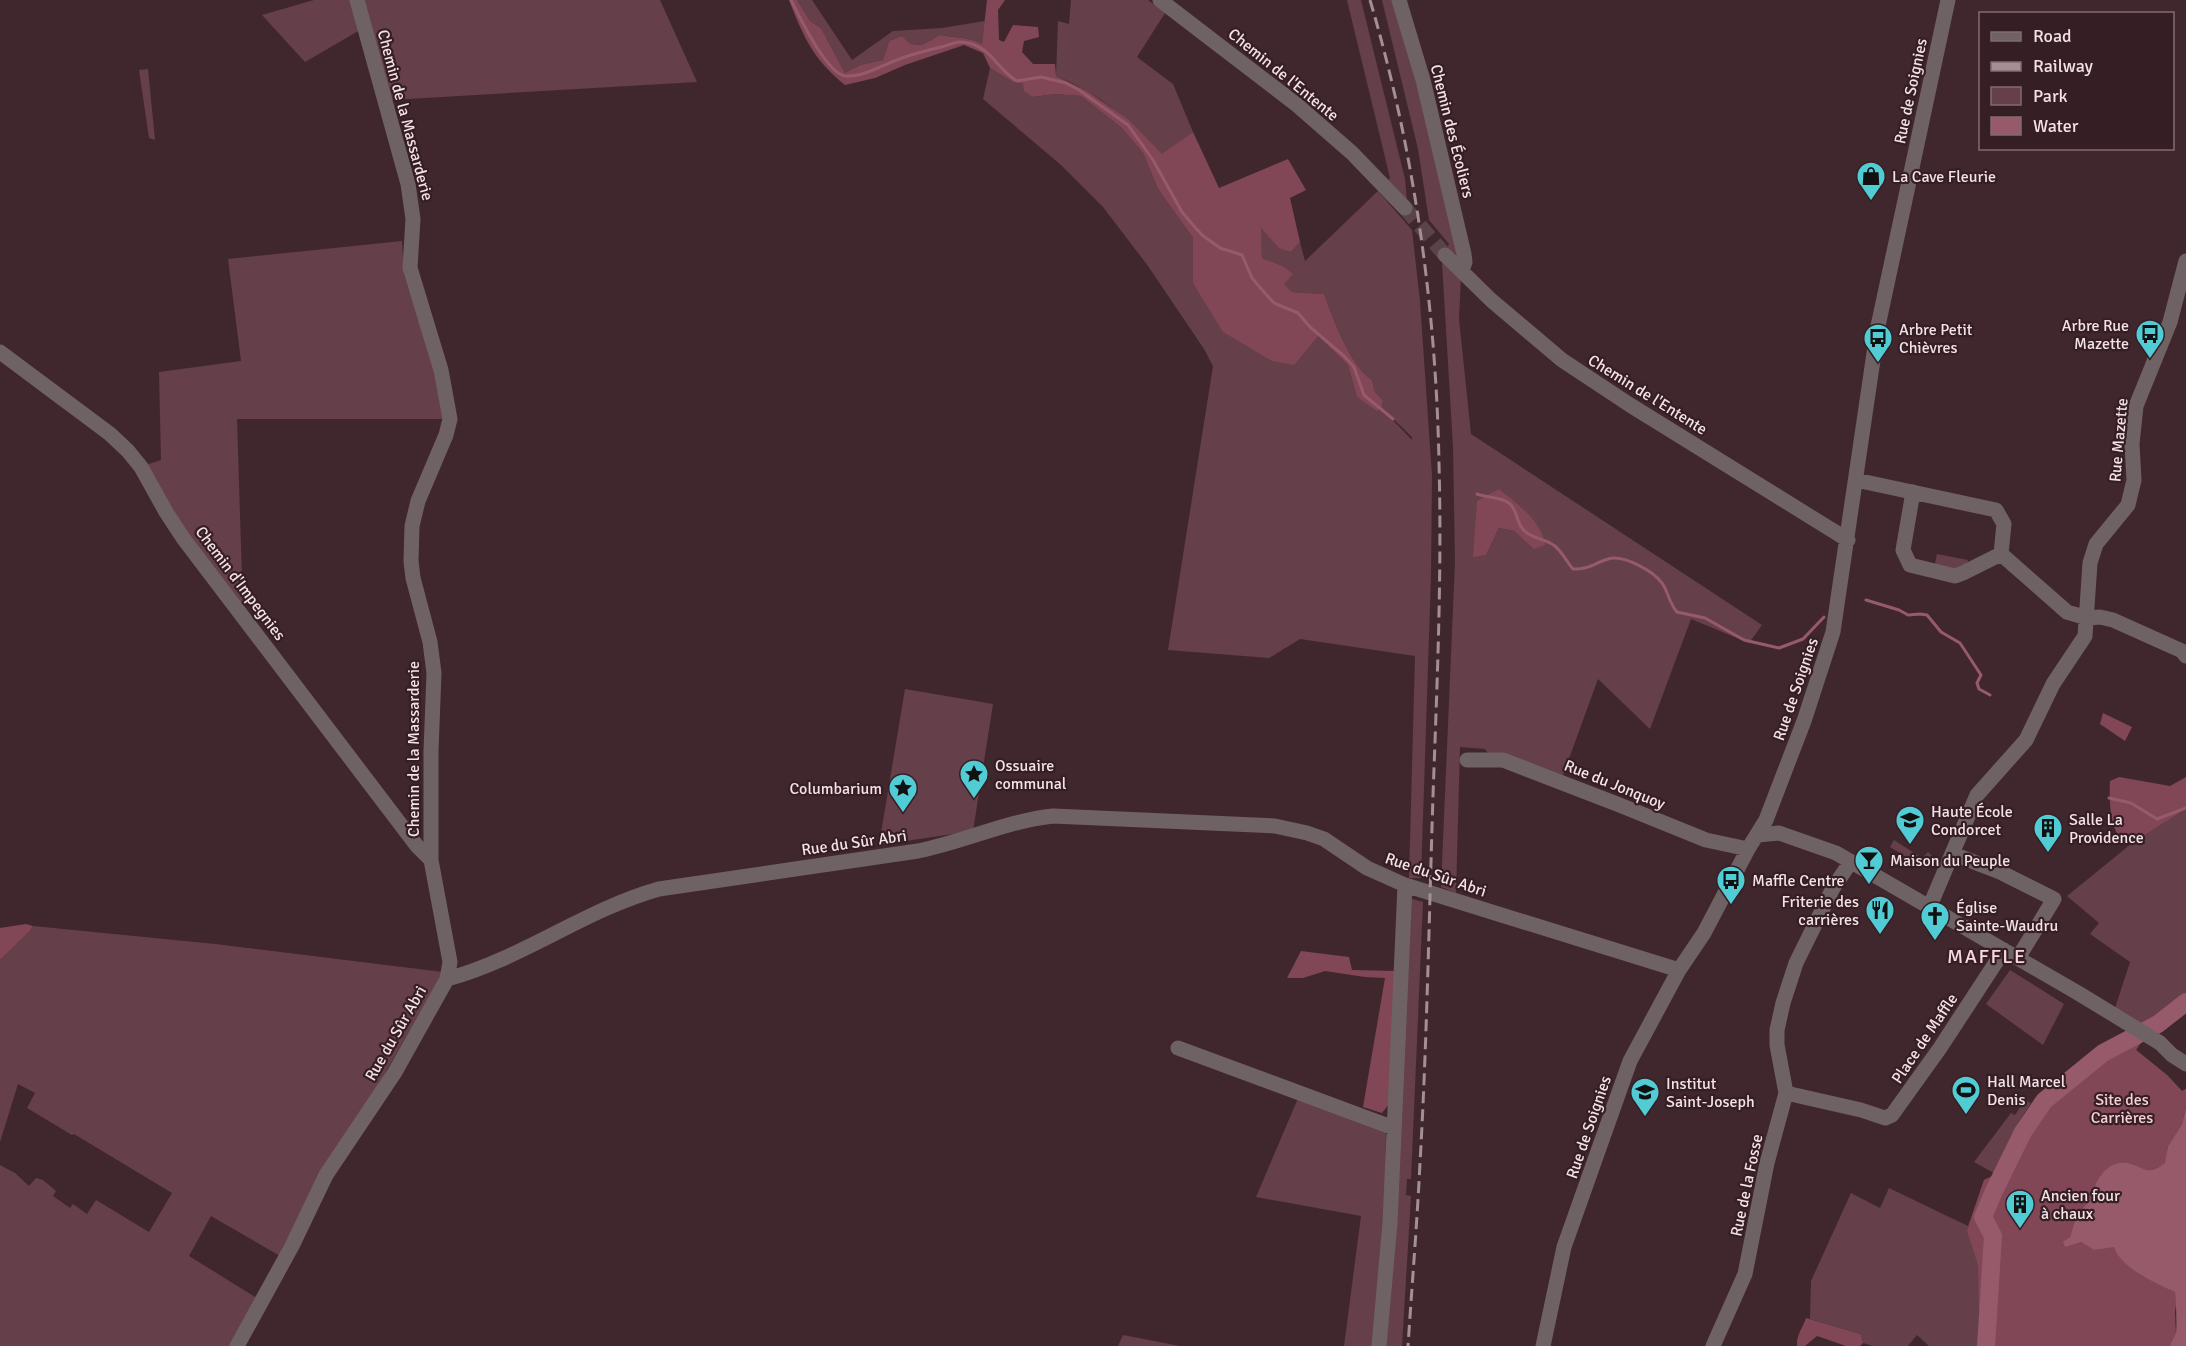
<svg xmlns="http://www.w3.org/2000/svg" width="2186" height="1346" viewBox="0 0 2186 1346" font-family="Signika,sans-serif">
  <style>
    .green { fill: #653f49; fill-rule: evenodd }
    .forest { fill: #814757 }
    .water { fill: #965a6b }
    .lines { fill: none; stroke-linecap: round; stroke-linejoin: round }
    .stream { stroke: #965a6b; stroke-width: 3 }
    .river { stroke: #965a6b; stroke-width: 18 }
    .minor-tunnel { stroke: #5b434a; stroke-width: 15; stroke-dasharray: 15 8; stroke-linecap: butt }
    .minor { stroke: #6f6265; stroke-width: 15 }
    .rail { stroke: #a48f95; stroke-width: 3; stroke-dasharray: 12 6; stroke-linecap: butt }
    .labels { text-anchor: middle; stroke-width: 4.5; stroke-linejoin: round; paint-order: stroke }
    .street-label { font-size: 16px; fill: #f3e2e6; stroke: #351e24 }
    .poi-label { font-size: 16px; fill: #f3e2e6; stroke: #351e24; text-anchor: start }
    .park-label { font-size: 16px; fill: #f6cfd8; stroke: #351e24 }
    .quarter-label { font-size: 20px; letter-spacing: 1.5px; fill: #f9d8e0; stroke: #351e24 }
  </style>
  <rect width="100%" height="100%" fill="#40272e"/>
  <path class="green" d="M314 0H352L360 30 305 62 262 15Z
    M362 0H660L697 82 391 100Z
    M797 0H812L852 60 893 31 942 28 985 21 982 44C969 37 955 38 940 35L922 45 909 44 902 36 889 41 883 60 860 65 845 73 821 28 810 21Z
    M1071 0H1148L1165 13 1137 57 1173 84 1193 132 1162 155C1128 119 1102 95 1056 76L1058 21 1069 24Z
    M1347 0H1361L1405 179 1407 200 1388 180 1390 178Z
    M1382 0H1395L1460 254 1456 257 1447 248 1449 244 1429 220 1418 149Z
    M990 68 1013 82H1024L1033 97 1055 94 1081 96 1122 128 1143 153 1158 189 1193 238V283L1318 336 1348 365 1357 397 1387 414 1412 440V437L1382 408 1383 400 1375 392 1372 380C1350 366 1333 318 1324 294L1292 292 1283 284 1292 274 1283 266 1262 258 1260 227 1291 252 1300 242 1305 261 1378 191 1412 230 1420 301 1432 476 1431 576 1421 878H1409L1415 656 1300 639 1269 658 1168 650 1213 366 1204 349 1148 266 1103 207 1061 165 983 99Z
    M148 69 155 140 149 138 139 70Z
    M402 241 404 275 432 361 443 419H237L243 609 173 517 146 465 161 460 159 372 241 361 228 259Z
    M1442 262 1461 277 1459 319 1471 434 1762 625 1749 643 1691 619 1650 729 1598 679 1563 775 1513 757 1488 753 1485 749 1460 747 1456 893 1441 887 1455 562 1453 447ZM1499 489 1534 548 1514 531 1499 528 1486 555Z
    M1937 554 1968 560 1966 568 1962 571 1934 568Z
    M905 689 993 704 973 831 879 845Z
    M2186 809V999L2146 1028 2115 1008 2130 962 2090 934 2099 923 2067 896 2131 844Z
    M1894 840 1922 858 1928 852 1932 856 1926 869 1890 847Z
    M1409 898 1423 902 1411 1179H1407L1406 1195 1411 1196 1402 1346H1383Z
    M33 926 215 944 443 972 280 1256 211 1216 189 1256 260 1300 237 1346H0V1165L15 1173 29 1186 36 1178 43 1180 56 1191 53 1196 70 1208 73 1204 87 1214 96 1200 149 1232 172 1193 74 1134 72 1135 27 1108 35 1093 18 1084 0 1142V960L30 931Z
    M2010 970 2064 1004 2043 1045 1986 1004Z
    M2134 1038 2142 1041 2136 1050 2167 1075 2182 1091 2186 1089V1107L2125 1163 2115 1246 2170 1346H1986L1987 1318 1980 1311 1978 1346H1929L1917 1335 1908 1346H1873L1863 1343 1861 1334 1810 1319 1811 1281 1851 1193 1880 1208 1889 1188 1968 1226 1984 1180 2003 1171 2023 1132 2044 1101 2103 1053Z
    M1299 1096 1386 1130 1385 1219 1374 1346H1344L1361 1216 1256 1197Z
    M2025 1100 2031 1103 2020 1120 1994 1173 1974 1162 2011 1113 2015 1115Z
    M1123 1335 1180 1346H1118Z"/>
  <path class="forest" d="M789 0H797L810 21 821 28 845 73 860 65 883 60 889 41 902 36 910 44 922 45 940 35C955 38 969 37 982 44L987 0H1005L998 10 999 40 1004 42 1013 25 1038 27 1039 37 1024 41 1022 52 1033 64H1055L1056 76 1087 91 1129 120 1162 154 1193 132 1219 188 1288 159 1306 190 1290 198 1300 242 1291 252 1279 248 1261 228 1262 258 1283 266 1293 274 1284 284 1292 292 1324 294C1333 318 1350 366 1372 380L1375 392 1383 400 1382 408 1377 411 1357 397 1348 365 1318 336 1294 365 1272 361 1223 332 1193 283V238L1158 189 1143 153 1122 128 1081 96 1055 94 1033 97 1024 91 1023 83 1013 82 990 68 983 53 964 45 905 65 875 78 845 85C813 59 804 38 789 0Z
    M1499 489C1517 504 1542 521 1545 545L1534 549 1514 531 1499 528 1486 555 1473 557 1477 501Z
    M2103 713 2132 727 2125 741 2100 724Z
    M2119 777 2170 786 2186 777V809L2131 844C2109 841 2109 799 2110 781Z
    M26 924 33 926 30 931 0 960V928Z
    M1301 951 1349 957 1352 970 1395 971 1389 1104 1382 1113 1363 1107 1385 978 1365 977 1325 971 1303 978H1287Z
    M2134 1038 2142 1041 2136 1050 2167 1075 2182 1091 2186 1089V1107L2182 1124 2168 1146 2166 1163C2149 1175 2142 1170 2125 1163L2092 1200 2081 1208 2075 1218 2070 1237 2065 1246 2081 1242 2094 1250 2115 1246C2121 1268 2156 1284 2176 1292L2177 1298 2175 1312 2176 1335 2170 1346H1986L1987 1318 1979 1310 1978 1265 1967 1231 1984 1180 2003 1171 2023 1132 2044 1101 2103 1053Z
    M1806 1318 1861 1334 1863 1343 1860 1346H1846L1817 1336 1805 1346H1797C1796 1335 1803 1328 1806 1318Z"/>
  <path class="water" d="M2186 1107V1346H2170C2171 1341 2175 1337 2176 1333 2177 1328 2176 1295 2175 1292 2156 1284 2121 1268 2114 1247L2094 1250 2081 1242 2065 1247 2063 1242 2070 1237C2076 1219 2075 1212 2092 1200 2093 1183 2106 1160 2127 1163 2145 1167 2146 1177 2165 1163L2168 1146 2182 1124Z"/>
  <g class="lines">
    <path class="stream" d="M791 0C799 16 827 75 846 76 865 77 884 64 902 58 913 54 925 51 937 48 953 45 954 39 972 44 992 50 999 71 1017 81L1041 77 1066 83 1079 90 1128 125 1153 160 1182 212 1193 225 1202 235 1220 248 1242 255 1252 278 1263 291 1274 303 1298 313 1310 327 1344 356 1354 367 1364 395 1393 419
      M1477 494C1487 498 1499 496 1509 503 1517 509 1516 520 1522 528 1530 539 1545 538 1555 546 1562 552 1567 562 1573 569 1587 570 1595 563 1608 559 1623 554 1653 571 1662 583 1668 591 1669 603 1677 612L1705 618 1744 640 1779 648 1803 639 1824 617
      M1866 600 1899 610 1908 615 1920 614 1927 615 1941 632 1960 643 1981 675 1977 683 1979 689 1990 695
      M2109 798 2131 803 2157 819 2186 808"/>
    <path class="river" d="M1986 1346 1993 1236 1983 1217 1994 1191 2023 1132 2044 1101 2103 1053 2158 1024 2186 1002"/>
    <path class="minor-tunnel" d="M1405 208 1445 255"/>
    <path class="minor" d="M357 0 408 184 413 219 410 268 441 370 450 419 446 435 418 501 412 526 411 561 413 578 430 642 434 673 431 751V860L450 962 447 979
      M1160 0 1297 105 1352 153 1405 208
      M1399 0 1423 80 1464 254 1465 262 1462 271
      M1445 255 1491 300 1562 360 1630 405 1848 540
      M0 352 110 434 128 451 141 467 166 512 183 538 417 846 431 860
      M1856 480 1996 510 2004 524 2001 554
      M1913 492 1903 550 1910 565 1955 576 1963 573 2001 554
      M2001 554 2067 612 2087 618 2100 617 2113 620 2182 651 2186 656
      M1467 760H1503L1617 804 1706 840 1748 849
      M1757 835 1779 833 1836 853 2078 993 2160 1043 2172 1055 2186 1064
      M1953 854 2000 872 2054 899 2018 958
      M1929 908 1977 795 2026 740 2053 684 2085 636 2090 563 2096 544 2128 505 2134 480 2132 444 2136 406 2170 322 2186 261
      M1178 1048 1394 1128
      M1786 1093 1861 1110 1885 1118 1892 1115 1940 1048 2004 950
      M237 1346 292 1246 326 1175 395 1072 447 979C522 959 584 910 659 889L918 851C964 842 1006 821 1053 816L1275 826 1307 833 1324 839 1367 868 1405 885 1679 970
      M1379 1346 1390 1223 1405 885
      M1543 1346 1564 1247 1630 1061 1679 970 1704 933 1748 849 1766 820 1804 721 1833 632 1878 326 1948 0
      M1713 1346 1745 1274 1767 1163 1786 1093 1777 1045V1030L1783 1003 1796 963 1833 888 1850 863"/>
    <path class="rail" d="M1370 0C1414 149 1436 307 1439 463 1442 574 1437 685 1433 796 1429 918 1427 1041 1420 1163 1417 1224 1412 1285 1408 1346"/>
  </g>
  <defs>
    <g id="shop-pin" transform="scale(1.5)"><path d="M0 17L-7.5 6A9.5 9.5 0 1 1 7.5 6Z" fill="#51ccd4" stroke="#351e24"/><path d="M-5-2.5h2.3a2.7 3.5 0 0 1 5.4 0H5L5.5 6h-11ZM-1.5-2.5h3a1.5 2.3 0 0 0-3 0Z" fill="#111"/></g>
    <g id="bus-pin" transform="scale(1.5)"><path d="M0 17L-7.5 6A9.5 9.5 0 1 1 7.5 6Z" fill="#51ccd4" stroke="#351e24"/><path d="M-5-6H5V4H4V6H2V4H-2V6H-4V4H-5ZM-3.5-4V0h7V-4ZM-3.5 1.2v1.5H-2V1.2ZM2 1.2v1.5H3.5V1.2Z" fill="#111"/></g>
    <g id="sight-pin" transform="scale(1.5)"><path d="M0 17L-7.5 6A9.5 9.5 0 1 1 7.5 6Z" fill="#51ccd4" stroke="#351e24"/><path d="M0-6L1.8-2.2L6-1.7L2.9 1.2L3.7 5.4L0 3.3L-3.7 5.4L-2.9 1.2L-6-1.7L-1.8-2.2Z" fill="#111"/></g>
    <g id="university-pin" transform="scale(1.5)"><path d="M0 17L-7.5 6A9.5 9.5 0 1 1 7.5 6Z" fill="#51ccd4" stroke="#351e24"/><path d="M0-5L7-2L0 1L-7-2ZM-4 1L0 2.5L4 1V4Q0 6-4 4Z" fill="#111"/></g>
    <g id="building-pin" transform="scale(1.5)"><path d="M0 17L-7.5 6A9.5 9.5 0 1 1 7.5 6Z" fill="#51ccd4" stroke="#351e24"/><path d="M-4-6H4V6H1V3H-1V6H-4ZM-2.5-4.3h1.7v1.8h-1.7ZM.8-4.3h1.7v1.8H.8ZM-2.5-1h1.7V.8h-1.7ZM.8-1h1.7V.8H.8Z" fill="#111"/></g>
    <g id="bar-pin" transform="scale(1.5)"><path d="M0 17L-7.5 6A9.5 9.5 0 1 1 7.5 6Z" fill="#51ccd4" stroke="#351e24"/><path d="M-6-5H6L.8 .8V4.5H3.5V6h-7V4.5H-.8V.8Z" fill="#111"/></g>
    <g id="restaurant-pin" transform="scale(1.5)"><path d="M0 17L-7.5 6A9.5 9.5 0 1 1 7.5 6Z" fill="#51ccd4" stroke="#351e24"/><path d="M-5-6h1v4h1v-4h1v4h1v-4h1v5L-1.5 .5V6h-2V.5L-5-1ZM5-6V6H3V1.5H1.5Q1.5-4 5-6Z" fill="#111"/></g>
    <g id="church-pin" transform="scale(1.5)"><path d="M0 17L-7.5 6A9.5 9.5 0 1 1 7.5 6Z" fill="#51ccd4" stroke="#351e24"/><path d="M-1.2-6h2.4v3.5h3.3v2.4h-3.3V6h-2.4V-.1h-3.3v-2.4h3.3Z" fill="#111"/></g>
    <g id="stadium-pin" transform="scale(1.5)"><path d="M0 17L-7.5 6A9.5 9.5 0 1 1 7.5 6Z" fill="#51ccd4" stroke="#351e24"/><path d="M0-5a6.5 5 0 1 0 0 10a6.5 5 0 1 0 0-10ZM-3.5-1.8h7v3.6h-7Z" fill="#111"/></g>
    <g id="school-pin" transform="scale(1.5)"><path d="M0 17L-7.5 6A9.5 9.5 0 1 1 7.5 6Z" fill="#51ccd4" stroke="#351e24"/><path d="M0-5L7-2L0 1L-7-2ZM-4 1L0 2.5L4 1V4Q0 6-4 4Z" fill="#111"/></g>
  </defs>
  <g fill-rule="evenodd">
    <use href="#shop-pin" x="1871" y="176"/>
    <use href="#bus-pin" x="2150" y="334"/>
    <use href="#bus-pin" x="1878" y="338"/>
    <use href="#sight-pin" x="974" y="774"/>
    <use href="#sight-pin" x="903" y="788"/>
    <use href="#university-pin" x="1910" y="820"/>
    <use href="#building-pin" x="2048" y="828"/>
    <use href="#bar-pin" x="1869" y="860"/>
    <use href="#bus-pin" x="1731" y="880"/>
    <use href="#restaurant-pin" x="1880" y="910"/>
    <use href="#church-pin" x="1935" y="916"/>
    <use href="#stadium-pin" x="1966" y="1090"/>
    <use href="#school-pin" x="1645" y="1092"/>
    <use href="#building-pin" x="2020" y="1204"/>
  </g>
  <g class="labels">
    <g class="street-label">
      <text transform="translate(1284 74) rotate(39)" y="6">Chemin de l'Entente</text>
      <text transform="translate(1910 91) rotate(-78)" y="6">Rue de Soignies</text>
      <text transform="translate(406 115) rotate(75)" y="6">Chemin de la Massarderie</text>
      <text transform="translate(1453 131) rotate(76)" y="6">Chemin des Écoliers</text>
      <text transform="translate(1648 394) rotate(32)" y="6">Chemin de l'Entente</text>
      <text transform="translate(2118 440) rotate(-85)" y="6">Rue Mazette</text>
      <text transform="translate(241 583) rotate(53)" y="6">Chemin d'Impegnies</text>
      <text transform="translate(1795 689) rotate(-71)" y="6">Rue de Soignies</text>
      <text transform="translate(413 749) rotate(-90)" y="6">Chemin de la Massarderie</text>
      <text transform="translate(1615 784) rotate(22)" y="6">Rue du Jonquoy</text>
      <text transform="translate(854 842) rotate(-8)" y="6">Rue du Sûr Abri</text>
      <text transform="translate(1436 874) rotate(19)" y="6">Rue du Sûr Abri</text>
      <text transform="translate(395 1033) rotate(-60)" y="6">Rue du Sûr Abri</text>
      <text transform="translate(1924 1038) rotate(-56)" y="6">Place de Maffle</text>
      <text transform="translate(1588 1127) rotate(-71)" y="6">Rue de Soignies</text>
      <text transform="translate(1746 1185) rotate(-78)" y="6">Rue de la Fosse</text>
    </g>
    <g class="poi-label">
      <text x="1892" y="182">La Cave Fleurie</text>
      <text x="2129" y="331" text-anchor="end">Arbre Rue<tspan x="2129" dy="18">Mazette</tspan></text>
      <text x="1899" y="335">Arbre Petit<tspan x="1899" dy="18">Chièvres</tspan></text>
      <text x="995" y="771">Ossuaire<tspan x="995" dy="18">communal</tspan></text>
      <text x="882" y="794" text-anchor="end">Columbarium</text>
      <text x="1931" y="817">Haute École<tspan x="1931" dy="18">Condorcet</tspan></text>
      <text x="2069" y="825">Salle La<tspan x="2069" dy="18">Providence</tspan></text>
      <text x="1890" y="866">Maison du Peuple</text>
      <text x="1752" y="886">Maffle Centre</text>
      <text x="1859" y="907" text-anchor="end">Friterie des<tspan x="1859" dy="18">carrières</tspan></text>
      <text x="1956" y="913">Église<tspan x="1956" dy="18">Sainte-Waudru</tspan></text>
      <text x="1987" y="1087">Hall Marcel<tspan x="1987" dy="18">Denis</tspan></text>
      <text x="1666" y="1089">Institut<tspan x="1666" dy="18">Saint-Joseph</tspan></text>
      <text x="2041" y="1201">Ancien four<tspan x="2041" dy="18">à chaux</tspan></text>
    </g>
    <g class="park-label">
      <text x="2122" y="1105">Site des<tspan x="2122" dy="18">Carrières</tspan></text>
    </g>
    <g class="quarter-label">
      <text x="1987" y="963">MAFFLE</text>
    </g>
  </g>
  <rect x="1979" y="12" width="195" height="138" fill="#351e24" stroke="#816c72" stroke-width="1.5"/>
  <rect x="1991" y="32" width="30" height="9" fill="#6f6265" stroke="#816c72" stroke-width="1.5"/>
  <text x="2033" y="42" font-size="18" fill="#f3e2e6">Road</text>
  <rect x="1991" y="62" width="30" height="9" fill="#a48f95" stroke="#816c72" stroke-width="1.5"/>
  <text x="2033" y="72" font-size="18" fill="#f3e2e6">Railway</text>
  <rect x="1991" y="87" width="30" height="18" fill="#653f49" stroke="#816c72" stroke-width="1.5"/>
  <text x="2033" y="102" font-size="18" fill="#f3e2e6">Park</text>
  <rect x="1991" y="117" width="30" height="18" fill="#965a6b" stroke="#816c72" stroke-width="1.5"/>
  <text x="2033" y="132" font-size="18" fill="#f3e2e6">Water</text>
</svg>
